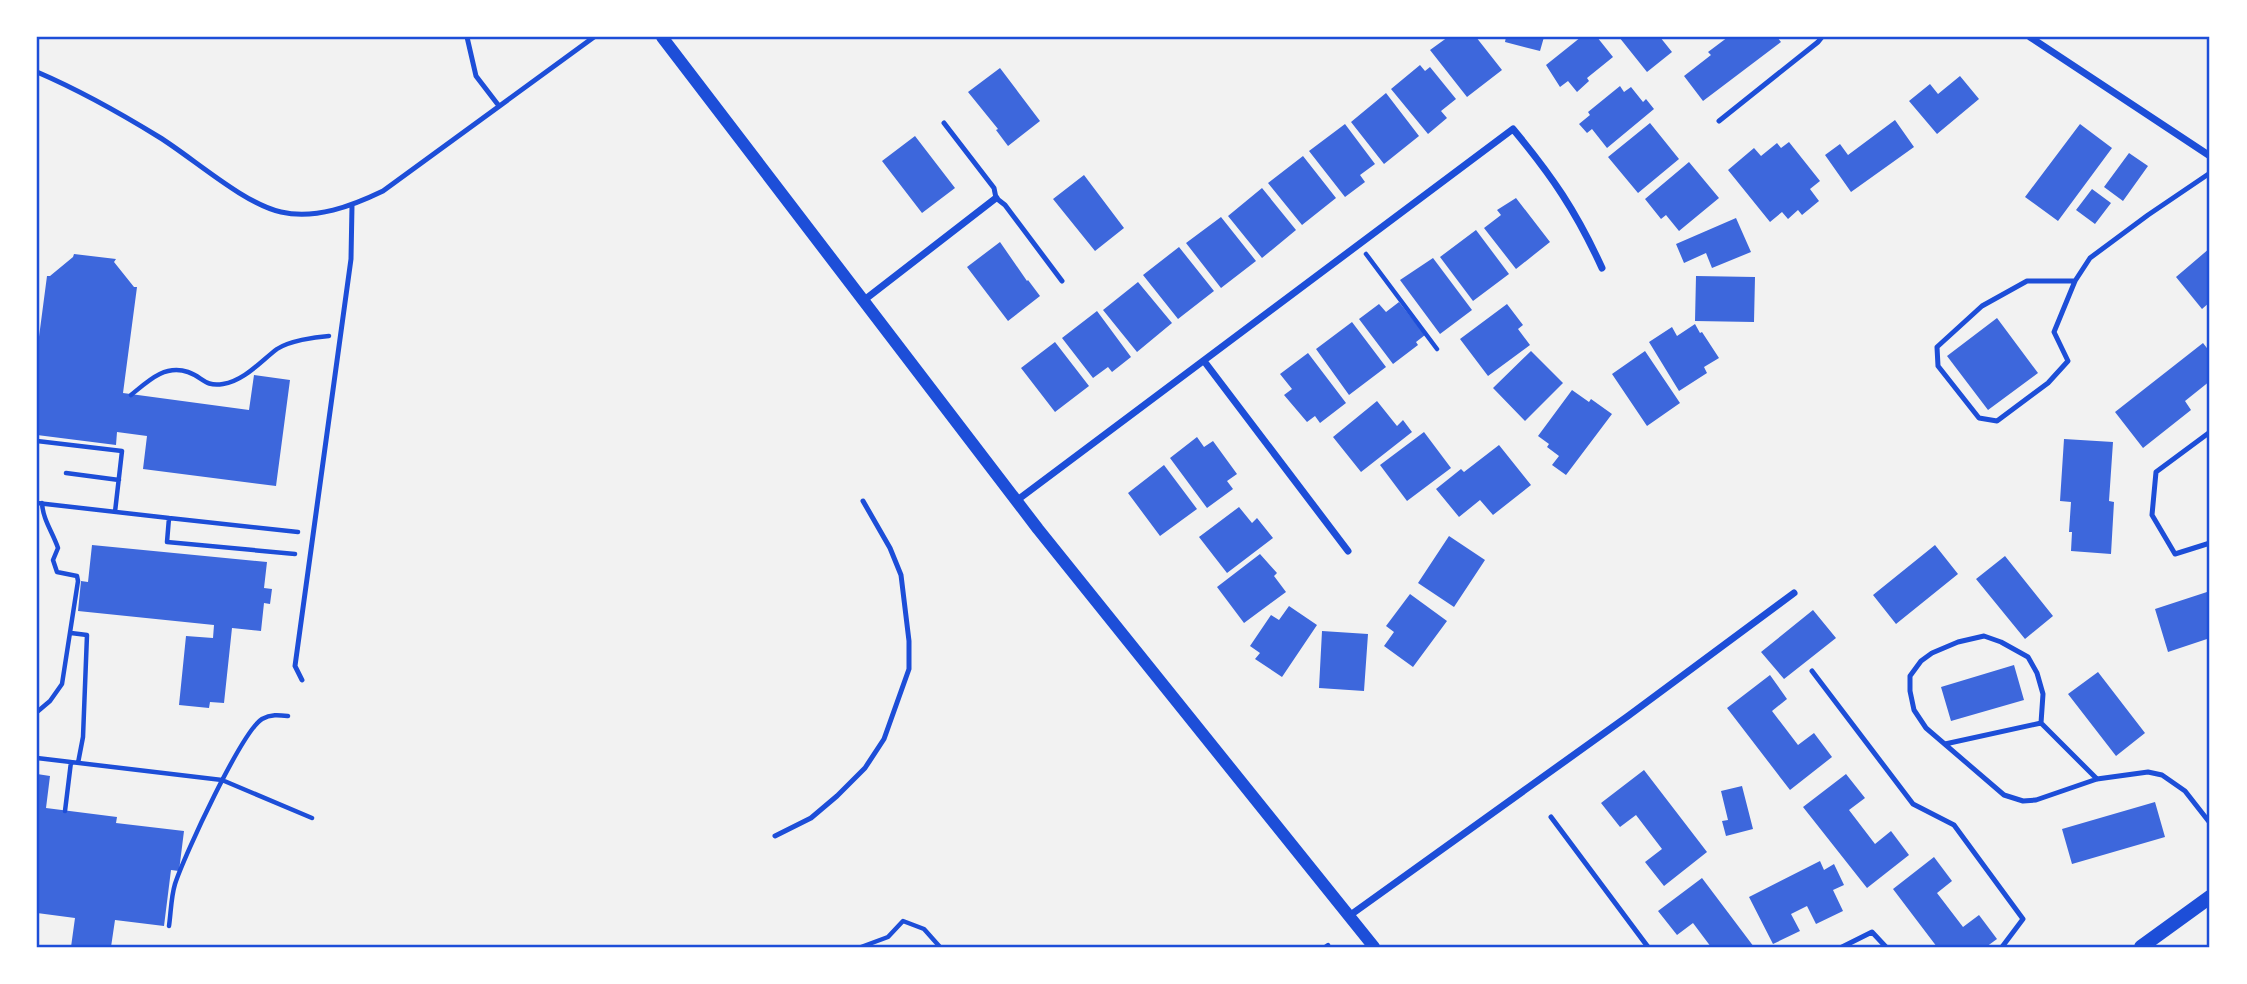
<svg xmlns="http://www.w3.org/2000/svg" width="2247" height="984" viewBox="0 0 2247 984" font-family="'Asap Condensed',sans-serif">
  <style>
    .building { fill: #3d67dc }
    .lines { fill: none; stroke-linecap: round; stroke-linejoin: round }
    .path { stroke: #1d4ed8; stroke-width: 4.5 }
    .service { stroke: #1d4ed8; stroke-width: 5 }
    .minor { stroke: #1d4ed8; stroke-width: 7 }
    .tertiary { stroke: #1d4ed8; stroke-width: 12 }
    .secondary { stroke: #1d4ed8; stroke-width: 14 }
    .neatline { fill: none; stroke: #1d4ed8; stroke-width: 2.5 }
  </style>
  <rect width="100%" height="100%" fill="#f2f2f2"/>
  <path class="building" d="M1448 37H1476L1502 70 1467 97 1430 50Z
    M1506 37H1544L1540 51 1505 42Z
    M1581 37H1597L1613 57 1587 78 1589 81 1577 92 1568 81 1560 87 1546 65Z
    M1619 37H1660L1672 52 1647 72Z
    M1728 37H1777L1781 42 1703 101 1684 76 1711 55 1708 52Z
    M1420 65 1425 71 1430 67 1456 99 1441 111 1447 118 1428 134 1391 89Z
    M1000 68 1040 121 1008 146 996 130 998 129 968 92Z
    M1960 76 1979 99 1937 134 1909 101 1930 84 1938 94Z
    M1620 86 1624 92 1631 87 1643 102 1646 99 1654 109 1607 148 1592 129 1587 133 1579 124 1590 115 1588 112Z
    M1386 93 1419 136 1384 164 1351 122Z
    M1895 120 1914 147 1851 192 1825 155 1840 144 1848 155Z
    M1650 123 1679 159 1638 193 1608 157Z
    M1345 124 1375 164 1360 175 1365 182 1345 197 1309 151Z
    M2080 124 2112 148 2058 221 2025 197Z
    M915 136 955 188 922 213 882 161Z
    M1789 142 1820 181 1810 189 1819 201 1802 215 1798 210 1788 219 1782 212 1770 222 1728 170 1754 148 1761 156 1777 143 1781 148Z
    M2129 153 2148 166 2123 201 2104 187Z
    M1303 156 1336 198 1302 225 1268 183Z
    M1689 162 1719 198 1679 231 1666 215 1661 219 1645 199Z
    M1084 175 1124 228 1095 251 1053 199Z
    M1262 188 1296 230 1262 258 1228 216Z
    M2092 189 2111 203 2095 224 2076 210Z
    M1516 198 1550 242 1516 269 1484 228 1501 215 1497 210Z
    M1221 217 1256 261 1221 288 1186 243Z
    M1736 218 1751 252 1712 268 1706 253 1684 263 1676 244Z
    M1476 230 1509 274 1473 301 1440 257Z
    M1000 242 1027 281 1028 280 1040 296 1008 321 967 267Z
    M1179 247 1214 291 1178 319 1143 275Z
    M2210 248V302L2202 309 2176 277Z
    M74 254 116 259 114 262 134 287H137L123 393 249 410 254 375 290 380 276 486 143 469 147 436 117 432 116 445 37 435V352L47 276H50L73 257Z
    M1433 258 1472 310 1440 334 1400 280Z
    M1696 276 1755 277 1754 322 1695 321Z
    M1138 282 1172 323 1137 352 1103 310Z
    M1399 302 1425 335 1416 342 1418 345 1393 364 1359 319 1379 304 1386 312Z
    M1507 304 1523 325 1518 329 1530 345 1488 376 1460 339Z
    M1097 311 1131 357 1112 372 1108 367 1093 378 1062 338Z
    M1997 318 2038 373 1988 410 1947 356Z
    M1352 322 1386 367 1349 395 1316 349Z
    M1695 324 1700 333 1702 332 1719 358 1704 367 1707 373 1679 391 1649 342 1672 327 1677 336Z
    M1055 342 1089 386 1055 412 1021 368Z
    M2203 343 2210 352V381L2185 401 2191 410 2143 448 2115 412Z
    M1531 351 1563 383 1525 421 1493 388Z
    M1645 351 1680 403 1647 426 1612 374Z
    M1308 353 1346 403 1320 423 1315 416 1307 422 1284 395 1292 389 1280 374Z
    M1572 390 1589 402 1591 399 1612 414 1566 475 1552 465 1559 456 1547 447 1549 444 1538 436Z
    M1377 401 1397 426 1403 420 1412 432 1361 472 1333 437Z
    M1424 432 1451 468 1407 501 1380 465Z
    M1197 437 1204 447 1213 441 1237 474 1227 481 1233 489 1207 508 1170 458Z
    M2064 439 2113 442 2109 501 2114 502 2111 554 2071 551 2072 532H2069L2071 502 2060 501Z
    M1499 445 1531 485 1493 515 1480 500 1459 517 1436 489 1461 469 1464 472Z
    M1164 465 1197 509 1160 536 1128 493Z
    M1239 507 1252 523 1257 518 1273 538 1227 573 1199 537Z
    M1449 536 1485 560 1454 607 1418 583Z
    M92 545 267 562 264 588 272 589 270 604 264 603 261 631 232 628 224 703 210 702 209 708 179 705 186 636 213 638 214 625 78 611 81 581 88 582Z
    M1935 545 1958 574 1896 624 1873 595Z
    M1260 554 1277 573 1274 576 1286 592 1244 623 1217 587Z
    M2005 556 2053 616 2025 639 1976 579Z
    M2210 591V638L2168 652 2155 609Z
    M1410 594 1447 621 1413 667 1384 646 1394 632 1386 626Z
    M1289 606 1317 625 1282 677 1255 659 1260 653 1250 646 1271 615 1279 620Z
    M1813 610 1836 638 1784 679 1761 652Z
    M1322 631 1368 634 1364 691 1319 688Z
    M2014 665 2024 700 1951 721 1941 687Z
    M2098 672 2145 733 2116 756 2068 694Z
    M1770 675 1787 699 1772 711 1798 745 1814 733 1832 757 1790 790 1727 708Z
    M1644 770 1707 852 1664 886 1645 862 1662 849 1636 815 1620 827 1601 803Z
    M37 774 50 776 46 808 117 817 116 823 184 831 179 871 171 870 164 926 115 920 111 947H71L75 918 37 913Z
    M1846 774 1865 798 1849 810 1875 844 1891 831 1909 855 1867 888 1803 807Z
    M1742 786 1753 829 1726 836 1722 821 1728 820 1721 791Z
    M2155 802 2165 837 2072 864 2062 829Z
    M1934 857 1952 881 1937 893 1963 927 1979 915 1997 939 1986 947H1937L1893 889Z
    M1820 861 1824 870 1834 864 1844 885 1833 890 1843 911 1816 924 1807 906 1791 914 1800 931 1773 944 1749 897Z
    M1702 878 1754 947H1711L1693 923 1677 935 1658 911Z"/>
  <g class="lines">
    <path class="path" d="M1366 254 1437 349
      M131 395C148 381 165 364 188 372 203 377 204 387 223 384 244 381 261 361 277 349 289 341 314 337 329 336
      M37 441 122 451 115 512
      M66 473 119 480
      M37 503 169 518
      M295 554 167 542 169 518 298 532
      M71 633 87 635 83 737 78 763
      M37 712 50 701 62 684 78 581 77 576 57 572 53 560 58 548C52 531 43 520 42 503
      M37 758 222 780 312 818
      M65 811 71 762
      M169 926C171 912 171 897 175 884 184 856 242 731 262 719 271 714 279 715 288 716
      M861 947 888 937 903 921 924 929 940 947
      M1325 947 1328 945"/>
    <path class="service" d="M467 37 476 76 499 106
      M37 72C79 90 120 113 159 137 193 158 244 204 281 212 315 220 352 206 383 191L594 37
      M1719 121 1818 42 1822 37
      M944 123 994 188 996 198 1005 205 1062 281
      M2075 281H2027L1982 306 1937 347 1938 366 1979 418 1997 421 2048 383 2068 361 2054 332 2075 281 2090 258 2148 215 2210 173
      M2210 432 2156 472 2152 515 2175 554 2210 543
      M1812 671 1913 804 1954 825 2023 919 2002 947
      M302 680 295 666 351 259 352 206
      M1945 744 2041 723
      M2097 779 2041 723 2043 694 2037 673 2028 657 2001 642 1984 636 1958 642 1932 653 1921 661 1910 676V691L1914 710 1926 728 2004 795 2023 801 2036 800 2097 779 2148 772 2162 775 2185 791 2210 823
      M1551 817 1648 947
      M775 836 811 818 837 796 865 768 884 739 909 669V641L901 575 890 548 863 501
      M1842 947 1872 932 1886 947"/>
    <path class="minor" d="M2030 37 2210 156
      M863 301 996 198
      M1204 361 1348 551
      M1016 501 1513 129C1552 176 1576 211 1602 268
      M1349 916 1628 716 1794 593"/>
    <path class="tertiary" d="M662 37 1038 529 1374 947"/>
    <path class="secondary" d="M2141 947 2210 897"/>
  </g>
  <rect width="2247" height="984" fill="none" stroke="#ffffff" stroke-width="77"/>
  <rect x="38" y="38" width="2170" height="908" class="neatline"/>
</svg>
